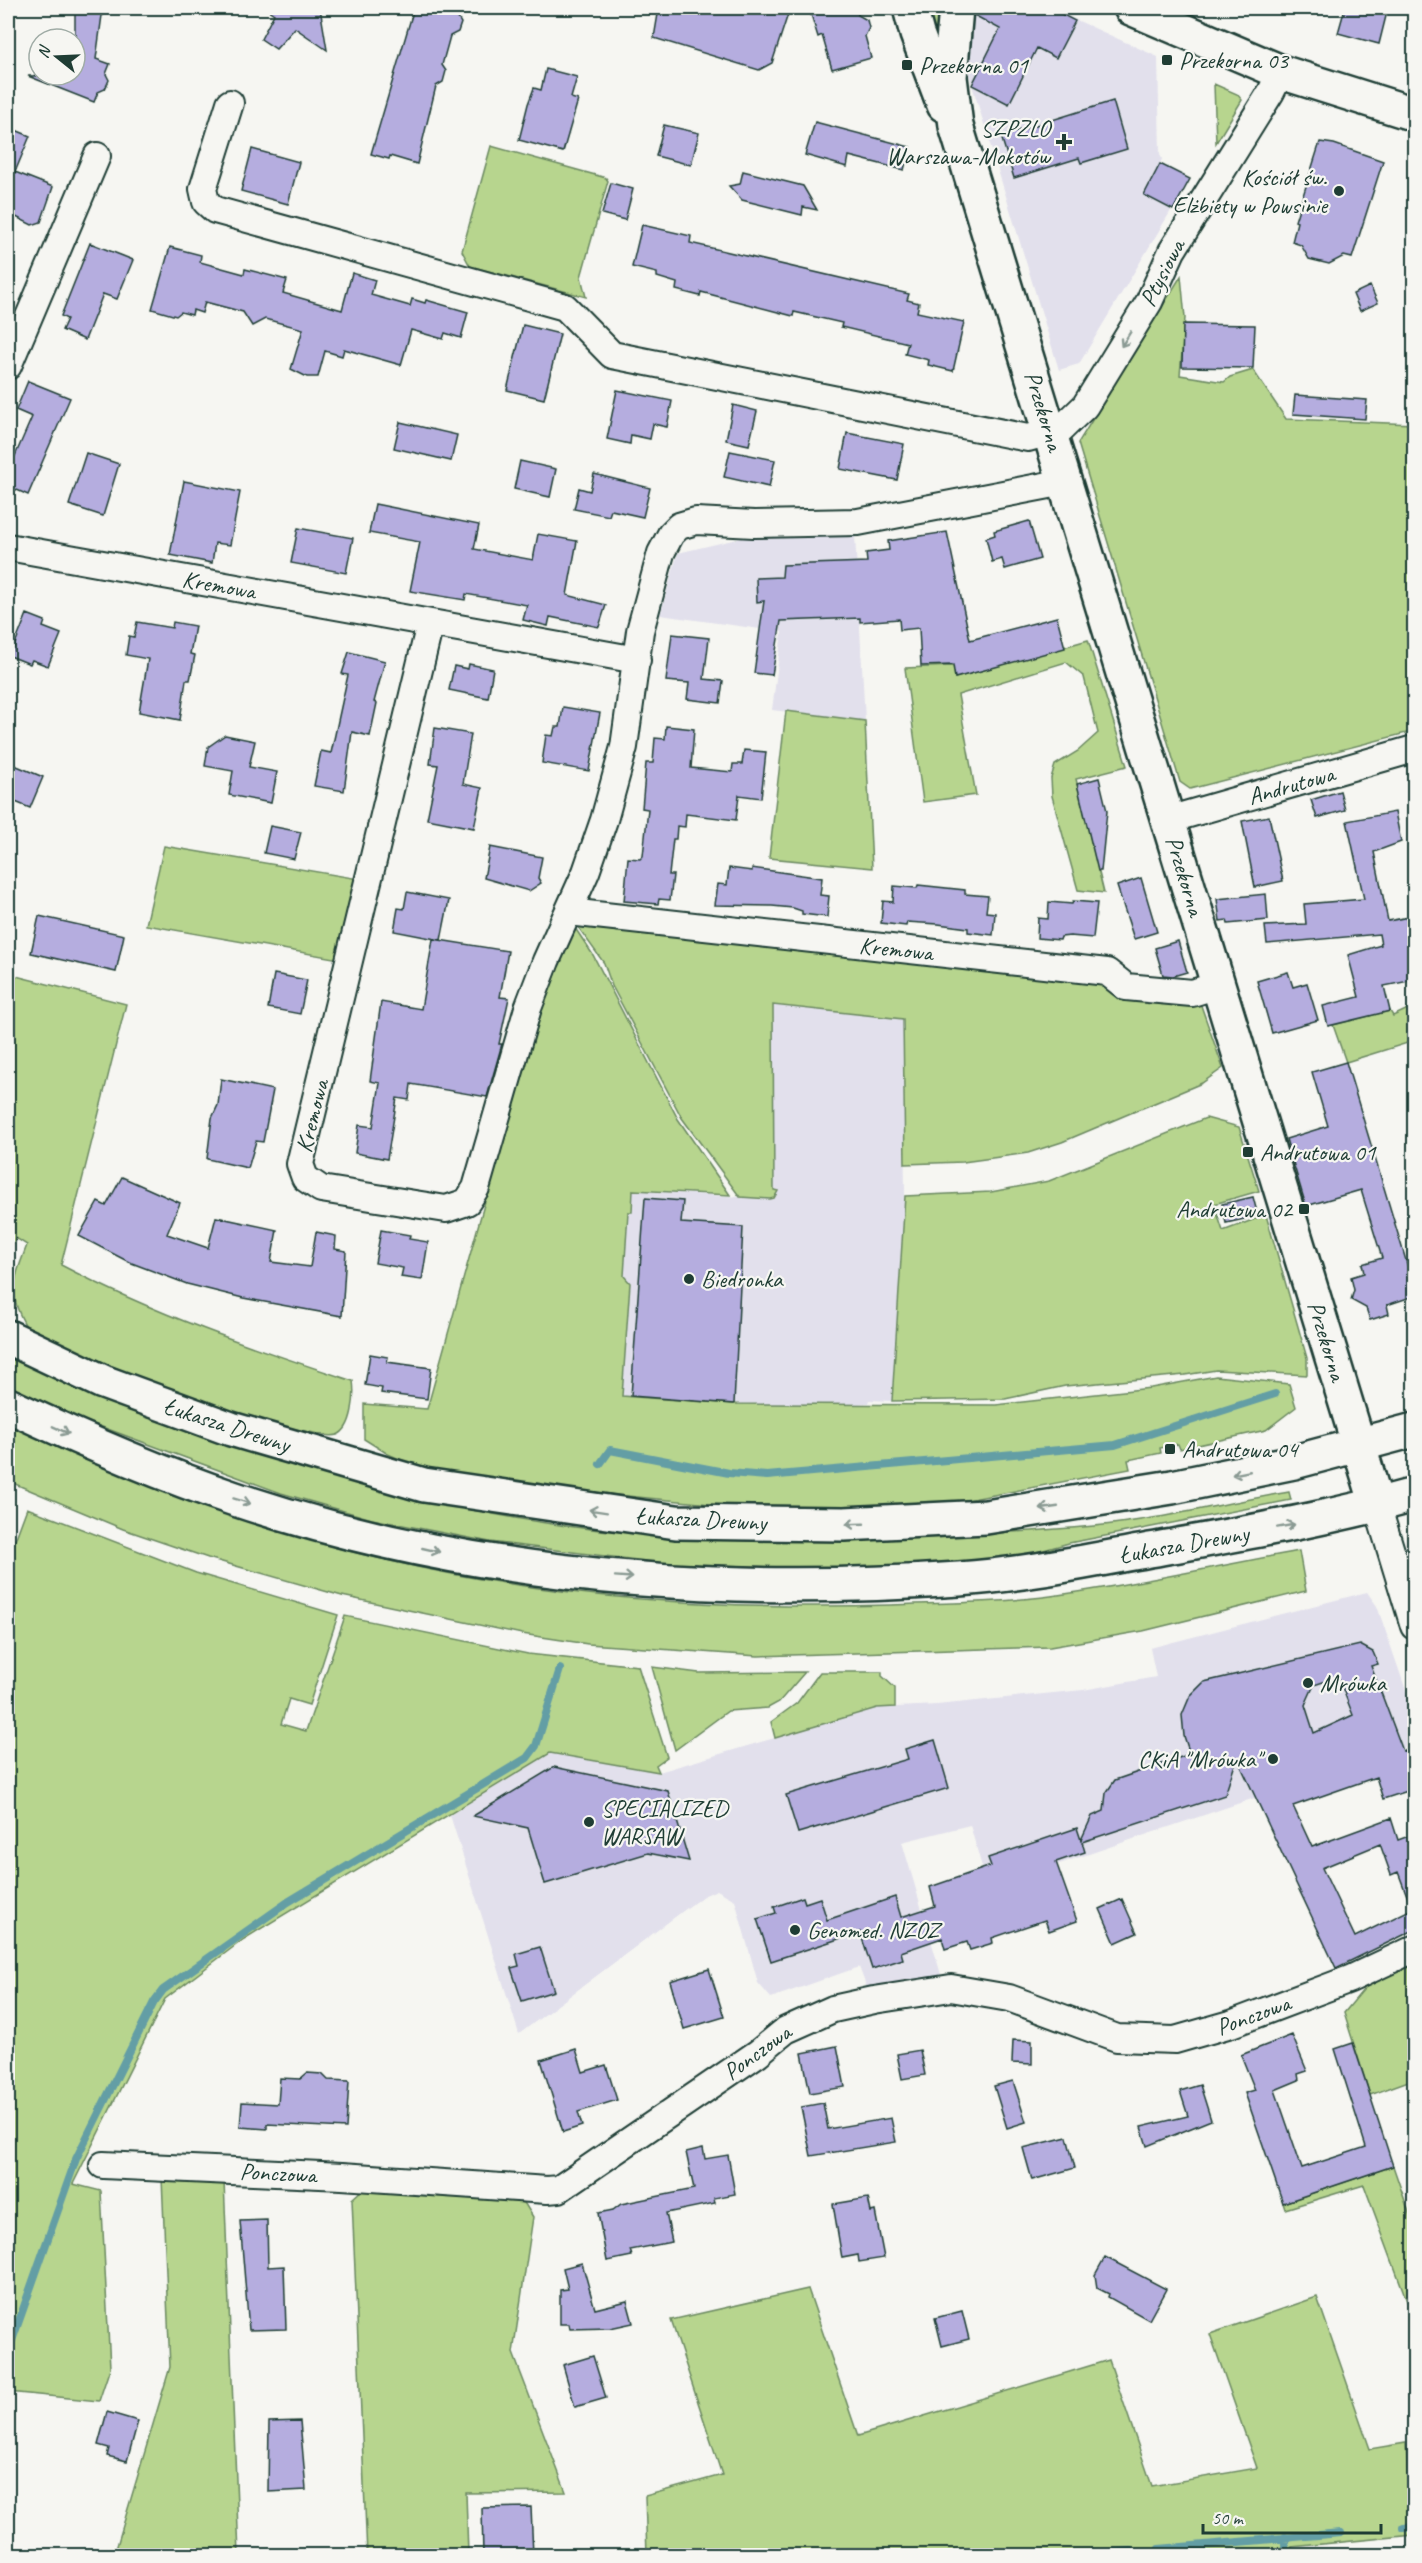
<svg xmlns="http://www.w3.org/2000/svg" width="1422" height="2563" viewBox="0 0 1422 2563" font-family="Caveat,sans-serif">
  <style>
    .built { fill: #e2e0ec }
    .green { fill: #b7d58e; stroke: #6b8961; stroke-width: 1.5 }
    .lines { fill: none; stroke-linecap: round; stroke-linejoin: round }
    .stream { stroke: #639ea5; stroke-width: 8 }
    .building { fill: #b5addf; stroke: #1f3d34; stroke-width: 1.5; fill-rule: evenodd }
    .street-casing { stroke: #1f3d34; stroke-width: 30 }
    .secondary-casing { stroke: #1f3d34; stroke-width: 38 }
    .street { stroke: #f6f6f2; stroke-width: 26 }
    .secondary { stroke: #f6f6f2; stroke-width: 33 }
    .oneway { stroke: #8a9a93 }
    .poi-dot { fill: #1f3d34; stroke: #f6f6f2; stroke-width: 2 }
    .labels { text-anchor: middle; stroke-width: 4.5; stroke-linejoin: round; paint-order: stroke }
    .poi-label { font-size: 24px; fill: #1f3d34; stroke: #f6f6f2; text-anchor: start }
    .street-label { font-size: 24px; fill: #1f3d34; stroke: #f6f6f2 }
  </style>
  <rect width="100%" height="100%" fill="#f6f6f2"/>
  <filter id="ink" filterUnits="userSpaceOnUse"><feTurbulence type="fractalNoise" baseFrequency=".0167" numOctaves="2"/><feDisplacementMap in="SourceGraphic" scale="12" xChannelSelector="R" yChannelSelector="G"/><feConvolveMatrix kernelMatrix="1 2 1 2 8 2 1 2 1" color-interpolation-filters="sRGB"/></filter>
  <g filter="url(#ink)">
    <path class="built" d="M974 8H1050L1158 57 1160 154 1162 159 1160 164 1190 179 1079 364 1059 370 972 85 969 68Z
      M754 535H855L865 721 772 710 782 632 660 615 678 553Z
      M773 1005 903 1019 905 1196 892 1401 869 1400 868 1403 856 1404H734L622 1396 630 1283 624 1276 628 1212 632 1211 633 1190 757 1198 778 1191 774 1190Z
      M1367 1592 1377 1606 1414 1714V1744L988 1888 970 1825 902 1842 942 1978 868 1991 859 1967 771 1998 758 1983 735 1900 717 1890 703 1896 519 2034 450 1815 550 1753 659 1772 877 1708 937 1705 1083 1690 1156 1677 1150 1648Z"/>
    <path class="green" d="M923 8H944L938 43Z
      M1214 84 1237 94 1242 100 1216 143Z
      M491 146 606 178 608 181 581 277 586 297 470 266 462 251Z
      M1181 276 1185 318 1180 375 1224 382 1230 377 1253 370 1286 419 1414 424V731L1190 789 1180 782 1078 443Z
      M1088 640 1127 766 1076 779 1104 893 1078 890 1052 796 1051 778 1055 765 1078 751 1098 733 1084 677 1066 662 958 695 976 795 923 802 905 668 953 666 955 678Z
      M786 711 865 721 872 868 769 858Z
      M164 846 359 879 339 959 146 925Z
      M573 925 593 955 678 1119 730 1195 633 1190 632 1212H628L624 1276 630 1283 622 1396 734 1404 996 1405 1151 1388 1216 1376 1289 1384 1296 1407 1266 1430 1180 1449 1178 1444 1160 1448 1161 1453 1128 1460 1130 1469 962 1501 835 1507 721 1505 585 1492 420 1468 388 1454 364 1439V1404L427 1409 542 997Z
      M578 927 1093 982 1127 994 1198 997 1223 1068 1202 1083 1062 1142 1028 1153 963 1162 905 1164 903 1019 773 1005 774 1190 778 1191 774 1198 770 1199 740 1197 682 1118 612 986 604 963Z
      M8 974 126 1004 61 1265C154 1314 253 1348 353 1381 355 1395 353 1429 337 1435 328 1438 315 1433 305 1431 208 1413 117 1368 27 1328 6 1293 14 1281 27 1245L16 1238 8 1253Z
      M1410 1008 1414 1024V1041L1346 1062 1333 1025 1390 1011 1393 1016Z
      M1206 1118 1239 1127 1259 1191 1214 1204 1223 1231 1266 1215 1307 1358V1375L1216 1370 1185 1375 1065 1386 1005 1399 892 1401 905 1196 991 1192 1049 1181Z
      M8 1354C98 1403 198 1438 296 1466 370 1487 445 1506 521 1519 636 1539 753 1541 870 1538 944 1536 1019 1533 1094 1526 1159 1520 1224 1503 1289 1492L1291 1500 1069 1543 1011 1559 901 1568H800L662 1563 490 1542 372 1519 281 1493 45 1406 8 1387Z
      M8 1424C94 1459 179 1498 267 1527 467 1592 682 1611 891 1605 944 1603 998 1603 1051 1596 1134 1585 1217 1566 1299 1551L1306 1591 1143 1631 1050 1647 758 1656 588 1644 522 1634 342 1596 208 1558 123 1529 8 1481Z
      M27 1508 196 1573 338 1615 309 1705 289 1699 281 1724 306 1731 345 1616 528 1654 638 1666 667 1757 656 1765 659 1772 550 1753 244 1939 165 1999 73 2184 101 2191 110 2368 99 2401 8 2392V1559Z
      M652 1667 699 1673 805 1672 779 1702 768 1708 728 1711 675 1750Z
      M820 1672H882V1676L895 1688V1707L877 1708 775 1738 771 1722 797 1703Z
      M1414 1962V2079L1370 2095 1344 2013 1368 1984Z
      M1393 2166 1414 2227V2320L1364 2185 1285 2209 1283 2203Z
      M162 2178 224 2181 239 2555 114 2556 170 2367Z
      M363 2189 510 2197 525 2204 533 2217 513 2353 566 2492 466 2493 468 2555H367L352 2199Z
      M808 2289 858 2436 1109 2360 1152 2486 1257 2468 1210 2334 1317 2297 1370 2449 1406 2443 1410 2518H1414V2535L1292 2547V2556L647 2555 645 2496 722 2475 671 2320Z"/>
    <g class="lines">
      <path class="stream" d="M600 1464 610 1450 729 1473 767 1476 1115 1445 1275 1394
        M8 2352 76 2159 154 2002 163 1990 288 1902 527 1758 536 1746 560 1669
        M1404 2528 1414 2527
        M1285 2537V2556
        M1159 2549 1341 2533
        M1069 2556 1131 2551"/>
    </g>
    <path class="building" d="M75 8H103L96 59 110 64 106 74 109 80 105 89 98 92 94 102 28 76 75 75Z
      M265 8H320L327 50 295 28 276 49 261 39 274 14Z
      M414 8H452L461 23 458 32 450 36 442 65 446 71 443 82 436 86 417 164 390 156 389 159 371 154Z
      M659 8H790L772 63 759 70 654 38Z
      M809 8H856L858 15 867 20 869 28 865 36 871 58 832 69 822 35 818 37Z
      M974 8H1050L1075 21 1056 58 1037 48 1009 104 972 85 1000 29 974 15Z
      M1345 8H1388L1379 44 1338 33Z
      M546 69 577 77 571 98 578 100 563 152 519 140 528 104 534 88 541 90Z
      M1113 101 1127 149 1081 163 1079 158 1014 178 1001 136Z
      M815 122 910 147 904 170 849 156 847 167 805 155Z
      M664 125 699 133 691 165 656 156Z
      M8 127 30 136 15 172 53 187 41 222 32 225 8 213Z
      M1320 142 1334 144 1383 161 1352 258 1344 256 1329 264 1309 259 1301 245 1292 242 1297 222 1295 221Z
      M252 149 299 162 288 204 241 191Z
      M1160 164 1190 179 1173 210 1144 195Z
      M743 171 803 186 817 210 803 207 802 215 742 200 729 186 740 184Z
      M611 183 633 189 625 220 602 214Z
      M642 225 691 236 690 243 909 294 907 300 919 303 917 312 964 322 953 371 928 365 929 360 905 354 908 343 841 327 842 323 794 312 793 316 701 292 700 296 676 290 677 283 657 277V273L632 267Z
      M90 243 133 260 117 299 103 294 85 340 62 330 67 319 61 316Z
      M170 247 201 255 200 262 244 274 245 269 287 280 283 293 342 310 352 273 375 280 371 295 410 306 412 299 425 303 426 300 468 312 461 338 445 333 443 339 411 330 401 365 344 349 342 356 325 351 318 377H307L291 369 303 329 265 319 252 326 243 312 205 302 202 313 193 310 192 315 181 312 176 316 152 309Z
      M1370 286 1378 303 1360 311 1353 294Z
      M1183 324 1255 325 1253 368 1182 367Z
      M523 325 560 334 544 399 507 390Z
      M28 381 70 398 28 495 8 486V452L15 456 32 417 16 410Z
      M617 390 672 401 667 427 653 424 650 439 631 435 630 444 607 439Z
      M1295 395 1367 400 1365 419 1293 414Z
      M733 405 757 411 749 445 726 440Z
      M400 422 457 435 451 461 394 448Z
      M847 433 904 444 897 480 840 469Z
      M730 451 775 460 769 487 724 477Z
      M86 453 119 464 103 516 69 505Z
      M520 461 556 469 550 497 514 489Z
      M594 474 650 488 643 517 611 510 609 516 574 509 579 488 590 491Z
      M184 481 240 492 230 545 215 543 212 563 170 555Z
      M375 504 479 525 474 549 533 560 538 534 577 541 567 595 606 605 599 627 550 617 548 626 523 620 527 605 466 594 465 600 410 591 420 542 369 533Z
      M1029 521 1040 559 1005 569 1002 559 992 562 986 538 995 535 994 531Z
      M298 528 353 538 346 573 291 563Z
      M947 532 970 640 1057 617 1065 648 955 678 953 665 921 666 919 628 900 630 899 619 860 622V618L781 621 772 675 754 673 764 601 757 602 756 578 782 577 783 565 867 562 866 553 889 550 888 541Z
      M27 614 45 621 43 627 61 634 48 666 32 660 30 664 10 656Z
      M137 622 172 628 173 622 195 626 190 654 195 655 190 680H186L180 720 139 712 148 659 126 655 129 636 134 637Z
      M672 634 709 638 704 679 723 681 720 703 687 699 689 683 666 681Z
      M349 652 385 661 374 702 377 703 370 736 352 732 344 791 314 786 321 751 331 753 348 675 342 674Z
      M469 664 493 669 488 698 449 690 454 666 468 669Z
      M563 707 600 713 589 771 542 763 546 735 553 736 555 727H560Z
      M666 726 694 729 691 768 732 772 733 764H742L744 750 766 752 761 798 739 795 736 820 686 814 685 827 677 826 676 839H673L669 875H673L670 900 659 899 658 904 624 901 628 858 640 859 643 856 648 809 642 808 646 763H653L655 738 665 739Z
      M435 728 471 734 463 784 482 788 474 828 427 819 438 765 430 764Z
      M225 735 255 741 249 767 277 772 271 803 229 795 233 771 205 766 208 747Z
      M12 764 43 777 30 808 8 799V777Z
      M1099 778 1107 811 1101 871H1098L1077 784Z
      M1340 791 1345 810 1317 818 1311 800Z
      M1395 812 1401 842 1374 852 1388 921 1414 916V980L1384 986 1390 1011 1328 1026 1323 1006 1359 997 1348 955 1381 945 1379 934 1267 944 1265 926 1306 924 1304 904 1364 899 1347 821Z
      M1269 816 1283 881 1255 887 1242 821Z
      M270 826 301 832 294 859 264 853Z
      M490 847 542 857 538 878 541 883 529 891 484 878Z
      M729 868 752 871V868L822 878 820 895 829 896 827 917 802 914V911L793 908 772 906 715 905 718 884 727 885Z
      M1141 878 1157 932 1134 939 1117 886Z
      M918 885 965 890V894L988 896 986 912 995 913 993 935 968 932V928L938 924 907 922 906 926 881 923 883 901 893 902 894 886 917 888Z
      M407 892 449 900 441 940 394 931 398 908 404 909Z
      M1266 894 1268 920 1228 924 1227 920 1220 921 1217 899Z
      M1073 901 1097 903 1093 938 1070 936 1061 937 1060 940 1037 938 1038 918 1048 919 1049 902 1072 904Z
      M39 916 124 935 116 972 31 953Z
      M433 939 508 951 500 997 509 998 499 1044H502L487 1097 411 1084 409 1100 397 1098 387 1159 355 1153 359 1125 373 1127 380 1083 370 1081 381 1002 421 1009Z
      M1178 941 1187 972 1173 976 1163 975 1155 948Z
      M1288 972 1293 987 1307 983 1318 1020 1272 1033 1257 981Z
      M274 974 307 980 300 1014 268 1008Z
      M1346 1062 1414 1287V1296L1387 1305 1389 1314 1370 1320 1366 1308 1351 1300 1354 1290 1351 1277 1364 1273 1362 1264 1382 1258 1361 1190 1306 1206 1286 1139 1328 1126 1312 1072Z
      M221 1079 273 1090 263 1142 256 1141 248 1168 207 1159 212 1118 218 1105Z
      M122 1177 180 1203 167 1234 208 1248 216 1217 277 1230 271 1262 310 1267 316 1232 336 1236 335 1249 346 1251 342 1316 243 1298 187 1284 129 1262 79 1236 98 1202 106 1206Z
      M1253 1197 1258 1216 1226 1223 1222 1204Z
      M645 1198 683 1201 681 1223 743 1227 734 1404 631 1396Z
      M381 1230 410 1235 409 1239 428 1242 422 1280 401 1277 403 1268 375 1263Z
      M370 1354 388 1357 387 1362 431 1368 427 1399 381 1393 382 1388 365 1385Z
      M1360 1645 1373 1652 1378 1664 1371 1666 1403 1751 1405 1750 1414 1779V1789L1383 1799 1376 1777 1293 1806 1312 1847 1391 1818 1398 1840 1414 1834V1930L1336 1968 1237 1758 1225 1795 1082 1842 1085 1852 1056 1862 1077 1921 1049 1931 1045 1920 992 1938 993 1943 970 1950 967 1942 945 1949 942 1938 901 1952 903 1959 872 1969 860 1932 771 1961 757 1919 776 1913 774 1907 803 1897 805 1903 820 1898 827 1920 895 1897 901 1917 935 1906 930 1887 991 1866 988 1858 1077 1828 1081 1840 1092 1816 1104 1811 1106 1793 1115 1780 1190 1754 1184 1736 1182 1715 1190 1696 1204 1682ZM1338 1677 1353 1715 1314 1733 1305 1705 1314 1685ZM1380 1844 1391 1875 1398 1872 1412 1909 1355 1937 1322 1868Z
      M935 1740 949 1788 798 1833 786 1795 908 1759 905 1749Z
      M554 1767 668 1791 689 1861 648 1853 545 1884 528 1828 473 1816Z
      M1122 1899 1137 1933 1115 1943 1100 1909Z
      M540 1947 554 1991 522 2001 511 1968 519 1966 516 1954Z
      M709 1969 724 2017 684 2029 670 1981Z
      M1292 2035 1307 2071 1298 2074 1299 2080 1275 2090 1302 2168 1366 2147 1335 2049 1353 2043 1393 2166 1283 2203 1245 2093 1255 2090 1241 2055Z
      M1013 2040 1032 2041V2064L1012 2063Z
      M837 2046 845 2087 810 2093 802 2053Z
      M576 2049 583 2072 606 2065 617 2100 578 2112 582 2126 563 2132 541 2060Z
      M920 2050 925 2075 902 2079 897 2054Z
      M307 2073 322 2074 328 2080 349 2081 346 2128 267 2124V2129L240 2127 242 2102 278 2104 280 2078 300 2079Z
      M1013 2081 1026 2122 1007 2128 994 2086Z
      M1200 2085 1211 2120 1147 2146 1141 2127 1188 2116 1180 2091Z
      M823 2103 828 2129 891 2118 896 2142 811 2156 801 2107Z
      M1067 2137 1075 2168 1032 2180 1023 2148Z
      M703 2148 705 2159 728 2155 735 2194 714 2198 715 2203 666 2213 672 2242 630 2250 632 2256 607 2261 598 2213 613 2210 621 2204 694 2189 686 2152Z
      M868 2198 871 2212 875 2211 884 2258 859 2262 858 2255 842 2258 833 2204Z
      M267 2220 268 2267 284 2266 286 2329 249 2330 240 2221Z
      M1105 2257 1166 2289 1149 2320 1108 2297 1109 2294 1097 2288 1095 2275Z
      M582 2263 595 2309 627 2301 633 2323 610 2328 570 2329 569 2324H560V2290L568 2289 563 2268Z
      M962 2311 969 2339 942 2346 935 2318Z
      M593 2356 606 2398 575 2407 563 2365Z
      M107 2412 138 2421 127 2461 107 2456 109 2448 98 2445Z
      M300 2421 306 2490 268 2492 269 2422Z
      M531 2507 533 2556H483L482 2508Z"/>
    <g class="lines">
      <g class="street-casing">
        <path id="street" d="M230 103 203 189 206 202 215 210 565 307 612 355 1028 438 1061 429 1085 406 1149 302 1172 251 1271 92 1281 72
          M8 366 97 156
          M8 547 637 660
          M430 624 300 1164 305 1178 321 1189 446 1209 467 1202 476 1188 528 1008 546 961 586 872 604 820 624 747 640 631 661 553 671 534 679 526 696 521 754 524 858 522 1065 482
          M1168 820 1414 749
          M569 912 1107 972 1126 987 1192 993 1218 985
          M1377 1505 1414 1626
          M103 2165 342 2176 547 2190 559 2189 758 2053 786 2030 833 2009 874 2000 951 1988 1009 1998 1117 2038 1175 2040 1231 2024 1350 1979 1414 1949"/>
      </g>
      <g class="secondary-casing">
        <path id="secondary" d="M910 8 917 34 944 105
          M956 8 950 77 956 126 1377 1505
          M1131 8 1281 72 1414 114
          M8 1337 103 1382 231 1429 424 1485 676 1522 844 1524 986 1517 1172 1487 1294 1462 1414 1430
          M8 1405C82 1440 158 1473 235 1499 467 1577 716 1596 959 1579 1031 1574 1102 1558 1173 1546 1255 1531 1335 1517 1414 1495"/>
      </g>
      <use href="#street" class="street"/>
      <use href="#secondary" class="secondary"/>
    </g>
    <defs><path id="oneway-shaft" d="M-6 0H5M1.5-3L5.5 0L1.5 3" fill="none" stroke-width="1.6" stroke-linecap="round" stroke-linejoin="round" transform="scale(1.5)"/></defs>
    <g class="oneway">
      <use href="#oneway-shaft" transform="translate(1126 339) rotate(122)"/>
      <use href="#oneway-shaft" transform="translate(61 1430) rotate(24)"/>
      <use href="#oneway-shaft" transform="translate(1241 1473) rotate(169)"/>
      <use href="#oneway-shaft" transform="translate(242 1501) rotate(17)"/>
      <use href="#oneway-shaft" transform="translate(1049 1508) rotate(172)"/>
      <use href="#oneway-shaft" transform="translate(598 1511) rotate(-171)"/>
      <use href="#oneway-shaft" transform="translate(855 1524) rotate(178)"/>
      <use href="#oneway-shaft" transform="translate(1286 1526) rotate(-10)"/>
      <use href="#oneway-shaft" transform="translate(431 1550) rotate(13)"/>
      <use href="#oneway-shaft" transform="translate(624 1577) rotate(4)"/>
    </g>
  </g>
  <g class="poi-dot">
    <rect x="1161" y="54" width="12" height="12" rx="3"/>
    <rect x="901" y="59" width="12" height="12" rx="3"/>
    <path d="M1061 133h6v6h6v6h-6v6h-6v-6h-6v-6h6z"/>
    <circle cx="1339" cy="191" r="6"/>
    <rect x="1242" y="1146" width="12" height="12" rx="3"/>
    <rect x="1298" y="1203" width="12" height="12" rx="3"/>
    <circle cx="689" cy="1279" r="6"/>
    <rect x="1164" y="1443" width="12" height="12" rx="3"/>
    <circle cx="1308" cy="1683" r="6"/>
    <circle cx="1273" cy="1759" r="6"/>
    <circle cx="589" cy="1822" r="6"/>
    <circle cx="795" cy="1930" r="6"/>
  </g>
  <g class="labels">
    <g class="poi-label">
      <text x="1179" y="68">Przekorna 03</text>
      <text x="919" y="73">Przekorna 01</text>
      <text x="1050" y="136" text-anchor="end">SZPZLO<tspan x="1050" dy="28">Warszawa-Mokotów</tspan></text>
      <text x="1327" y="185" text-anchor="end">Kościół św.<tspan x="1327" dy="28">Elżbiety w Powsinie</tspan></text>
      <text x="1260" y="1160">Andrutowa 01</text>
      <text x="1292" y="1217" text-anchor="end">Andrutowa 02</text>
      <text x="701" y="1287">Biedronka</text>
      <text x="1182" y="1457">Andrutowa 04</text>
      <text x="1320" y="1691">Mrówka</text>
      <text x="1261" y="1767" text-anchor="end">CKiA "Mrówka"</text>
      <text x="601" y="1816">SPECIALIZED<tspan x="601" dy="28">WARSAW</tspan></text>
      <text x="807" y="1938">Genomed. NZOZ</text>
    </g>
    <g class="street-label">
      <text transform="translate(1162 273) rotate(-63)" y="8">Ptysiowa</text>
      <text transform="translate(1044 411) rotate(73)" y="8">Przekorna</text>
      <text transform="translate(219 585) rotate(10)" y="8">Kremowa</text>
      <text transform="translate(1291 785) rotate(-16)" y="8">Andrutowa</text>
      <text transform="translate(1185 876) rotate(73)" y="8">Przekorna</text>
      <text transform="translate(896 949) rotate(6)" y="8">Kremowa</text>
      <text transform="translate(312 1116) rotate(-76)" y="8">Kremowa</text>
      <text transform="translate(1327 1341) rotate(73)" y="8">Przekorna</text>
      <text transform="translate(227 1425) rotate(18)" y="8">Łukasza Drewny</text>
      <text transform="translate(701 1519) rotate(3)" y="8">Łukasza Drewny</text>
      <text transform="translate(1184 1544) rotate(-10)" y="8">Łukasza Drewny</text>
      <text transform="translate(1253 2015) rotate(-20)" y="8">Ponczowa</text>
      <text transform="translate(757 2052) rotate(-36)" y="8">Ponczowa</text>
      <text transform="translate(278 2173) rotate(3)" y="8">Ponczowa</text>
    </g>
  </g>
  <rect width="1422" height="2563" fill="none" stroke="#f6f6f2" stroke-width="30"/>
  <rect x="15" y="15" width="1392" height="2533" fill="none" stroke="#1f3d34" stroke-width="2" filter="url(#ink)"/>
  <g transform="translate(57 57) rotate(288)"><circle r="28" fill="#f6f6f2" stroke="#a0aca6" stroke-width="1.5"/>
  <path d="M0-4.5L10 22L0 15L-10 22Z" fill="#1f3d34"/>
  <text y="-9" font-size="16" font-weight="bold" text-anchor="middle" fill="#1f3d34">N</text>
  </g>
  <path d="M1203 2524v9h178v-9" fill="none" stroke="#1f3d34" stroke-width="3"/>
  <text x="1212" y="2524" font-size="18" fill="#1f3d34" stroke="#f6f6f2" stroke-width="4.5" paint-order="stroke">50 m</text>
</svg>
